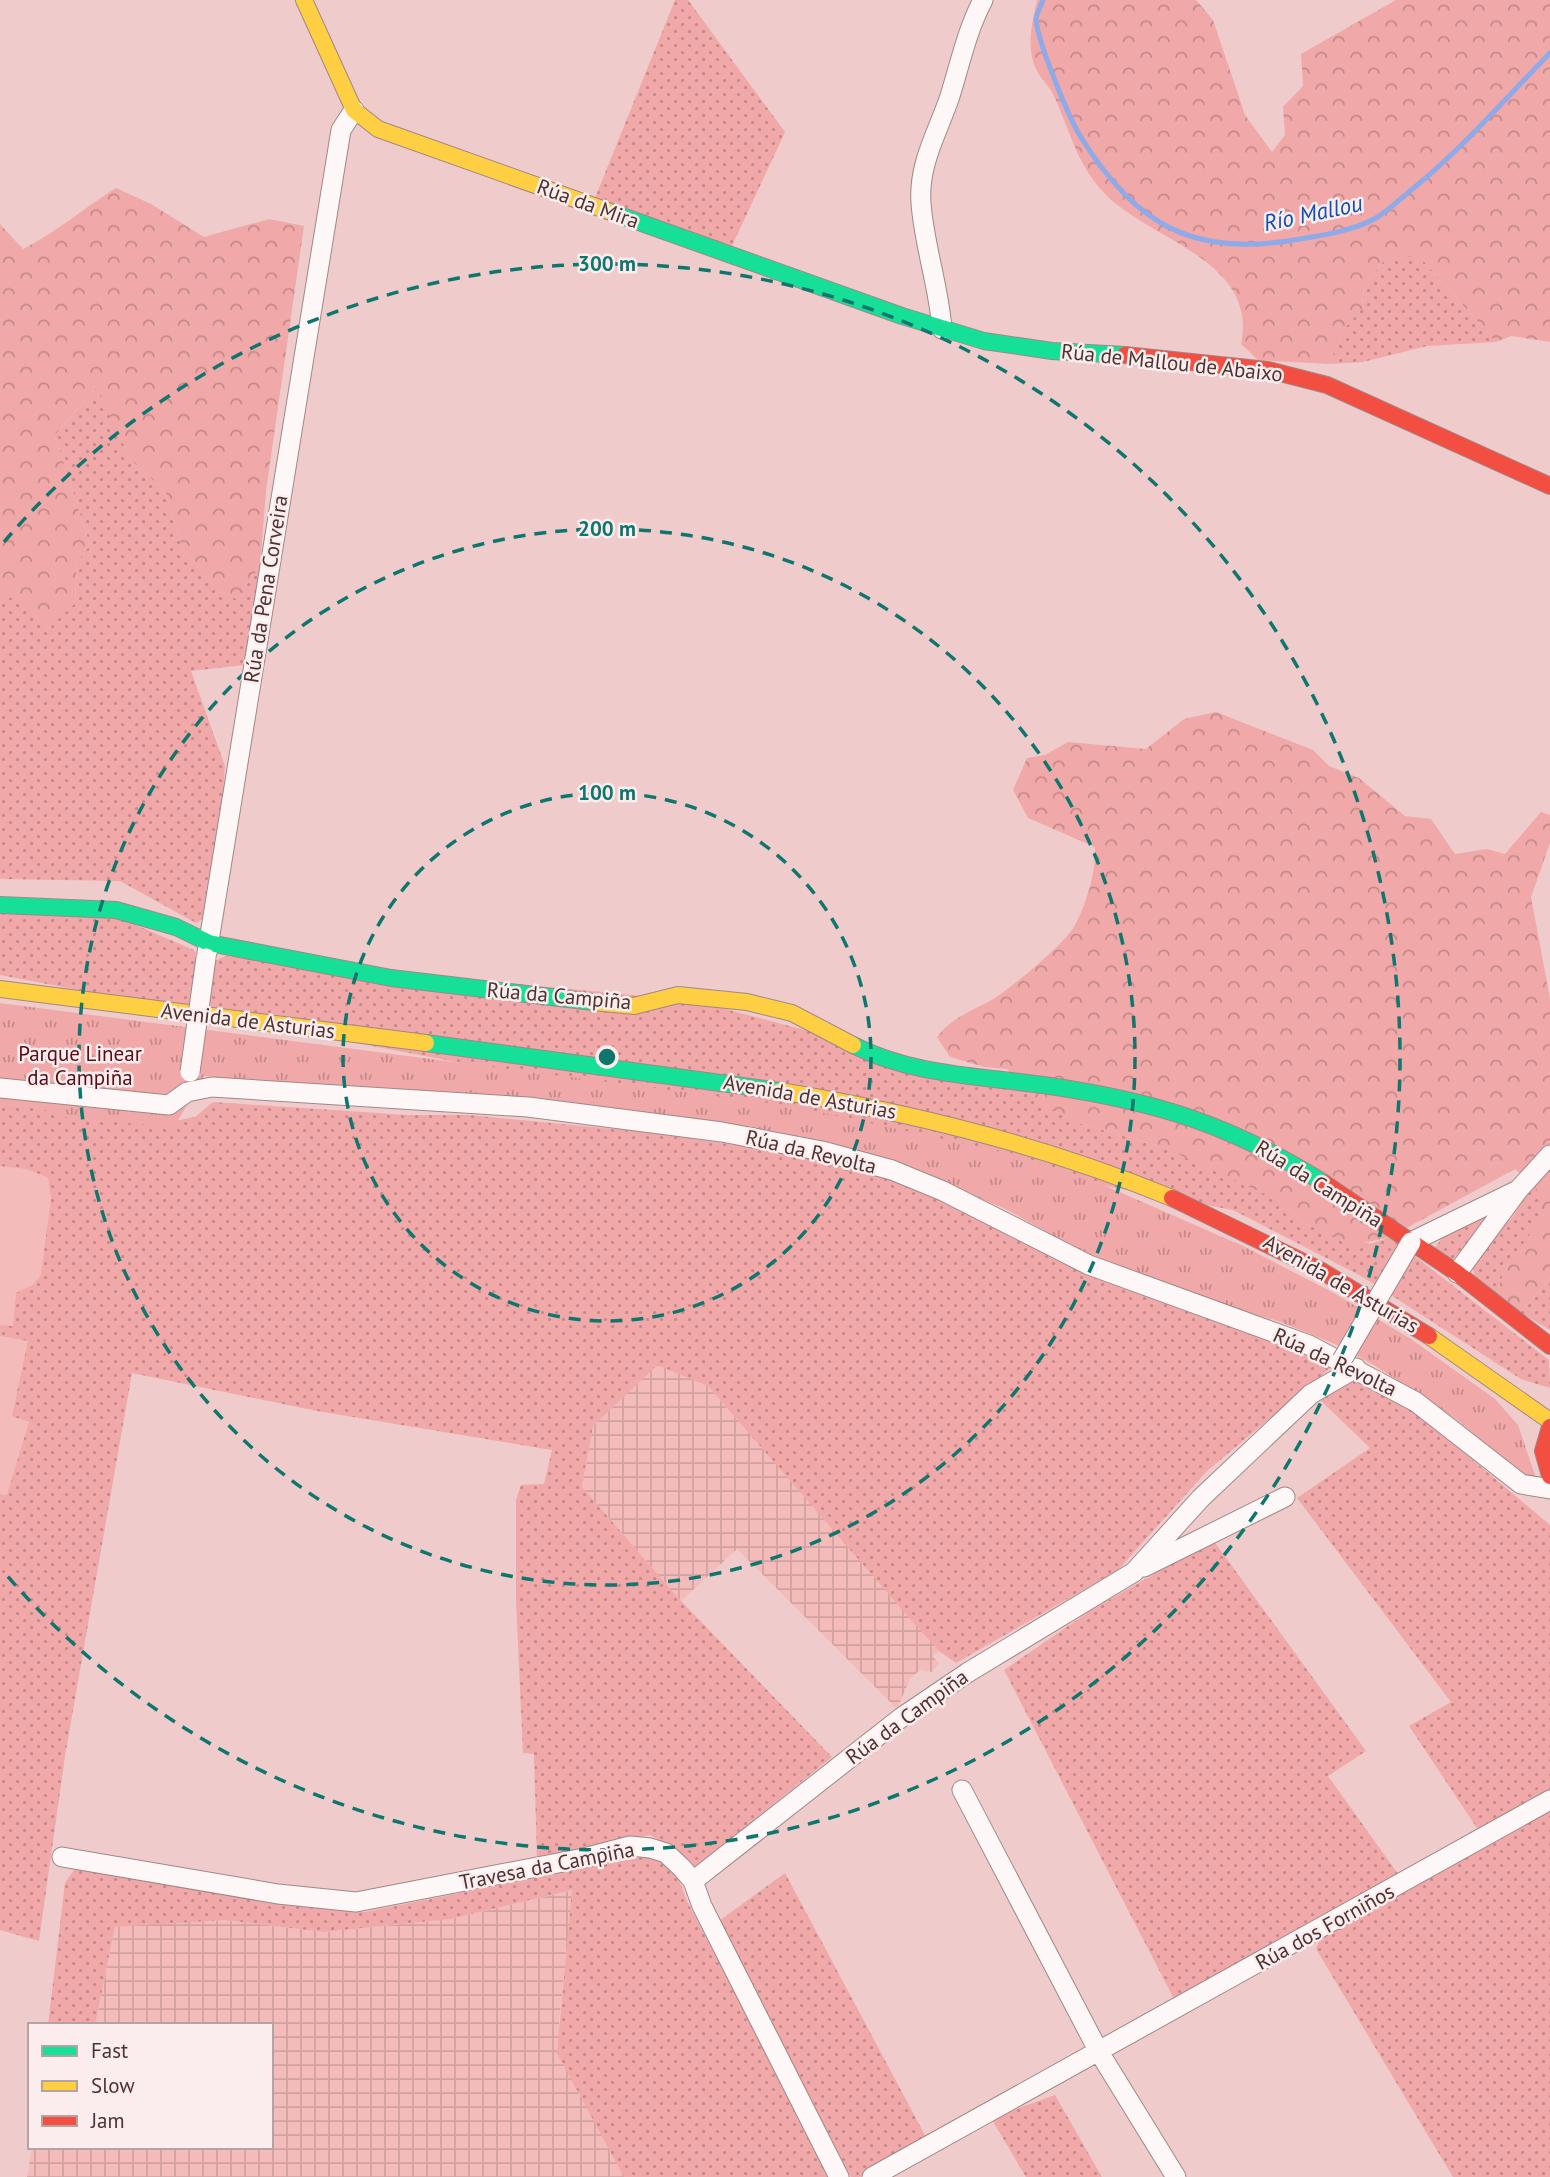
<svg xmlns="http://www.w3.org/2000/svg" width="1550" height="2177" viewBox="0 0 1550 2177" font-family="'PT Sans',sans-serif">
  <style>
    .built { fill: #f3bcba }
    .industrial { fill: url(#industrial-grid) }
    .grass { fill: url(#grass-dots) }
    .forest { fill: url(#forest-crowns) }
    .park { fill: url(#park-tufts) }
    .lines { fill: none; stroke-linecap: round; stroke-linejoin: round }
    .stream { stroke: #8eaae8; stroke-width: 5 }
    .street-casing { stroke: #a18786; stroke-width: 21 }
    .fast-casing { stroke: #a18786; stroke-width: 18 }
    .slow-casing { stroke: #a18786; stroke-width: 18 }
    .jam-casing { stroke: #a18786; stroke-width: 18 }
    .street { stroke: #fdf7f7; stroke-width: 19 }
    .fast { stroke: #16e098; stroke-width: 16 }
    .slow { stroke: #ffcf43; stroke-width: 16 }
    .jam { stroke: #f24e42; stroke-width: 16 }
    .street-bridge-casing { stroke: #a18786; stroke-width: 21; stroke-linecap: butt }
    .street-bridge { stroke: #fdf7f7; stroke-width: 19 }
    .ring { fill: none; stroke: #0f766e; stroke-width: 3.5; stroke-dasharray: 12 9 }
    .labels { text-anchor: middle; stroke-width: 5; stroke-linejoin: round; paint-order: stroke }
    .street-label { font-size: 21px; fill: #4c3332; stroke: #fbeded }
    .park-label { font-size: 21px; fill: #570d16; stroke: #fbeded }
    .water-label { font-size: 23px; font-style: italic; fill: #0e50b7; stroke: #fbeded }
    .centre { fill: #0f766e; stroke: #fbeded; stroke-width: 3.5 }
    .ring-label { font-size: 21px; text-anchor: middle; font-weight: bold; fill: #0f766e; stroke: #fbeded; stroke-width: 5; stroke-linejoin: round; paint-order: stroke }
  </style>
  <defs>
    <pattern id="industrial-grid" width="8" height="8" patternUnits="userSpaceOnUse" patternTransform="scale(1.75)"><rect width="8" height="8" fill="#f3bcba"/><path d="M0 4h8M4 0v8" fill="none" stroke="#d2a2a0"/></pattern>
    <pattern id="grass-dots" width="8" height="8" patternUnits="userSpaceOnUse" patternTransform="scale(1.75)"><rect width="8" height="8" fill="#f0a8a8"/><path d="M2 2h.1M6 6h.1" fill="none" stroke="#c58989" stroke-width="1.8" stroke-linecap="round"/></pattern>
    <pattern id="forest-crowns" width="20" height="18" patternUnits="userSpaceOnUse" patternTransform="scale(1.75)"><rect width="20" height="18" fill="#f0a8a8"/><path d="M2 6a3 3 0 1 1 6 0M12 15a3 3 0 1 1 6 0" fill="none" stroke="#c58989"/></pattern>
    <pattern id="park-tufts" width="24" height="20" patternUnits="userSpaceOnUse" patternTransform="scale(1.75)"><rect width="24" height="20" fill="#f0a8a8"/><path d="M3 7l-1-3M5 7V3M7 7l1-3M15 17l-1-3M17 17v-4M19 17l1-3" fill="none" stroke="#c58989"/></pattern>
  </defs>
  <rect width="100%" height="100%" fill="#efcccb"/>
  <path class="built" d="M0 1103 38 1108 68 1118 0 1805Z"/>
  <path class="industrial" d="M657 1364 708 1386 939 1651 933 1657 939 1663 932 1672 920 1670 910 1679 897 1709 737 1549 681 1601 582 1487 593 1426Z
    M573 1890 559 2023 625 2177H27L32 2147H271V2025H95L116 1923 225 1920 323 1932 451 1919Z"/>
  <path class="grass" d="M675 0H688L785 132 732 246 595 198Z
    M1387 257H1420L1496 342 1427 346 1363 362 1330 364 1343 330 1362 309 1364 285Z
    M98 386 130 459 165 491 183 549 217 590 237 599 260 566 245 665 191 671 225 766 221 826 206 917 196 923 120 881 0 879V596L17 598 49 628 75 603 77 562 90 545 55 435Z
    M0 910 115 916 194 950 197 955 217 960 225 956 695 1001 1026 1089 1074 1122 1160 1146 1241 1181 1278 1200 1305 1224 1370 1244 1390 1237 1549 1360 1550 1388 1521 1379 1363 1277 1233 1210 0 975Z
    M213 1102 407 1115H469L645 1132 784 1152 908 1184 1229 1326 1333 1366 1207 1471 1118 1570 956 1663 939 1651 911 1620 708 1386 657 1365 593 1426 582 1487 681 1601 832 1757 693 1869 680 1852 650 1835 537 1859 534 1754 523 1753 516 1601V1500L521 1485 544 1484 552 1450 317 1411 132 1373 65 1756 39 1941 0 1930V1494L7 1495 29 1422 12 1416 28 1341 0 1336V1325L13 1326 16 1293 33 1285 41 1275 51 1198 48 1178 27 1169 0 1166V1103L158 1124 195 1117Z
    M1534 1185 1545 1208C1531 1243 1502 1259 1496 1299L1477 1284 1470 1260 1493 1234 1511 1219Z
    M1493 1211 1452 1261 1434 1249 1443 1237Z
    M1550 1278V1330L1520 1312Z
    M1352 1378 1404 1402 1550 1525V1791L1479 1831 1409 1726 1451 1702 1297 1498 1370 1448 1318 1398Z
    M1213 1540 1366 1751 1328 1776 1398 1874 1174 1999 1004 1670 1090 1611Z
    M1550 1809V2177H1453L1316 1949 1320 1938Z
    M650 1855C675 1866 678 1876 687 1901L830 2177H624L557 2053 572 1890 451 1919 323 1932 225 1920 115 1927 95 2025H48L65 1883 74 1870 83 1867 332 1910 365 1912Z
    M785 1873 927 2139 860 2177H851L719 1921Z
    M1055 2095 1102 2177H1026L991 2118Z"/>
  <path class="forest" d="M1037 0H1196L1213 20 1245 115 1272 152 1285 135 1283 107 1303 86 1301 54 1396 0H1550V342L1511 336 1496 342 1420 257H1387L1364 285 1362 309 1343 330 1330 364 1258 360 1241 344C1259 260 1149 240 1104 193 1076 163 1070 130 1053 94 1049 86 1042 80 1038 73 1025 50 1032 23 1037 0Z
    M116 188 151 204 204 237 269 219 304 226 266 491 260 566 237 599 217 590 183 549 165 491 130 459 97 387 55 435 90 545 77 562 75 603 49 628 17 599 0 596V224L23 249C57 232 84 208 116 188Z
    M1216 712 1313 750 1329 766 1359 778 1405 816 1431 819 1455 854 1487 849 1505 854 1541 812 1550 815V843L1531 897 1550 998V1278L1520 1312 1496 1299C1502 1259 1531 1243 1544 1208L1534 1185 1515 1169 1390 1237 1355 1245 1305 1224 1278 1200 1160 1146 1074 1122 1038 1102 1007 1069 984 1067 950 1057 937 1037C953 1016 973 1011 995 998 1013 986 1066 943 1075 925 1087 902 1096 873 1095 847L1028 818 1013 790 1027 758 1045 755 1068 742 1146 749 1184 719Z"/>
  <path class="park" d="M0 1003 792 1106 1002 1152 1108 1187 1243 1246 1334 1293 1411 1339 1495 1399 1518 1425 1536 1478 1530 1480 1456 1419 1374 1365 1335 1344 1278 1321 1168 1287 1086 1254 1004 1208 847 1147 697 1122 204 1076 174 1127 68 1118 38 1108 0 1103Z"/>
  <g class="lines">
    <path class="stream" d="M1043 0C1041 6 1036 14 1036 20 1038 42 1069 119 1082 139 1138 227 1195 258 1300 239 1324 235 1355 230 1376 218 1388 211 1399 200 1410 191 1461 150 1504 100 1550 53"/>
    <g class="street-casing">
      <path id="street" d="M942 329C939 287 924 245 921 203 918 164 938 132 950 96 960 64 967 30 983 0
        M207 953 341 130 354 110
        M0 1088 169 1105 187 1092 212 1087 528 1107 722 1132 822 1151 892 1170 943 1191 1089 1265 1309 1345 1416 1402 1521 1484 1550 1489
        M1411 1242 1518 1190
        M1457 1273 1519 1189 1550 1155
        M1144 1567 1285 1497
        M962 1790 1099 2052 1176 2177
        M62 1857 278 1894 356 1902 584 1858 630 1846 650 1848 666 1853 682 1868 693 1881 702 1906 839 2177
        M693 1881 902 1717 967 1673 1134 1572 1201 1498 1311 1394 1356 1368
        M872 2177 1550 1800"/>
    </g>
    <g class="fast-casing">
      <path id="fast" d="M608 211 902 316 984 341 1052 351 1125 355
        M0 905 116 910 176 927 209 943 391 978 593 1002
        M426 1043 780 1091
        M853 1045C913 1076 984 1076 1050 1086 1158 1102 1231 1125 1324 1183"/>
    </g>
    <g class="slow-casing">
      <path id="slow" d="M304 0 354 110 378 129 608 211
        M0 989 426 1043
        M593 1002 634 1006 678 995 747 1002 792 1013 853 1045
        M780 1091C915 1113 1046 1146 1172 1198
        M1429 1336 1550 1421"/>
    </g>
    <g class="jam-casing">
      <path id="jam" d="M1125 355 1268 370 1327 385 1550 486
        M1324 1183 1457 1273 1550 1346
        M1172 1198 1320 1270 1429 1336
        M1550 1427 1543 1451 1550 1476"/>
    </g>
    <use href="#street" class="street"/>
    <use href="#fast" class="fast"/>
    <use href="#slow" class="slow"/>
    <use href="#jam" class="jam"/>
    <g class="street-bridge-casing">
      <path id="street-bridge" d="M190 1072 206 958
        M1342 1360 1411 1242"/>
    </g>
    <use href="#street-bridge" class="street-bridge"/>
  </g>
  <g class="ring">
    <circle cx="607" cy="1057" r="264"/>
    <circle cx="607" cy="1057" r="528"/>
    <path d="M4 542A793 793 0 1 1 4 1572"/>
  </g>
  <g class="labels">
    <g class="street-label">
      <text transform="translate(588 204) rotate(20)" y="7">Rúa da Mira</text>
      <text transform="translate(1172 363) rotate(6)" y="7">Rúa de Mallou de Abaixo</text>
      <text transform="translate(266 589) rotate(-81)" y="7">Rúa da Pena Corveira</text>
      <text transform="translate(559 996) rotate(5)" y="7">Rúa da Campiña</text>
      <text transform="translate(248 1021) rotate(7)" y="7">Avenida de Asturias</text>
      <text transform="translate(810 1097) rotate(10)" y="7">Avenida de Asturias</text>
      <text transform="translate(811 1152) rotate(13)" y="7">Rúa da Revolta</text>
      <text transform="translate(1319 1184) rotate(32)" y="7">Rúa da Campiña</text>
      <text transform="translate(1341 1284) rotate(30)" y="7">Avenida de Asturias</text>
      <text transform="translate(1335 1362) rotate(25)" y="7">Rúa da Revolta</text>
      <text transform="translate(907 1717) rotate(-36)" y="7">Rúa da Campiña</text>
      <text transform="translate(547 1866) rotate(-11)" y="7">Travesa da Campiña</text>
      <text transform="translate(1325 1927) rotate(-29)" y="7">Rúa dos Forniños</text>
    </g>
    <g class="park-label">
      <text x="80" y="1061">Parque Linear<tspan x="80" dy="24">da Campiña</tspan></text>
    </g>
    <g class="water-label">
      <text transform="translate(1313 213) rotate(-12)" y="8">Río Mallou</text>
    </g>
  </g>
  <circle cx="607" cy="1057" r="10" class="centre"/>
  <g class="ring-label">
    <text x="607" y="271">300 m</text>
    <text x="607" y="536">200 m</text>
    <text x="607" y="800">100 m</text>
  </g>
  <rect x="28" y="2023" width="245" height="126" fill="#fbeded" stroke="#b5a3a2" stroke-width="2"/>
  <rect x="42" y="2046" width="35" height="10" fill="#16e098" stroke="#b5a3a2" stroke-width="2"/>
  <text x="91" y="2058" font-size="21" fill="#4c3332">Fast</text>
  <rect x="42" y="2081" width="35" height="10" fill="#ffcf43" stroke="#b5a3a2" stroke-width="2"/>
  <text x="91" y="2093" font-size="21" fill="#4c3332">Slow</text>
  <rect x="42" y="2116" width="35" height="10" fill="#f24e42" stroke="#b5a3a2" stroke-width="2"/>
  <text x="91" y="2128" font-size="21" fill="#4c3332">Jam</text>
</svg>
